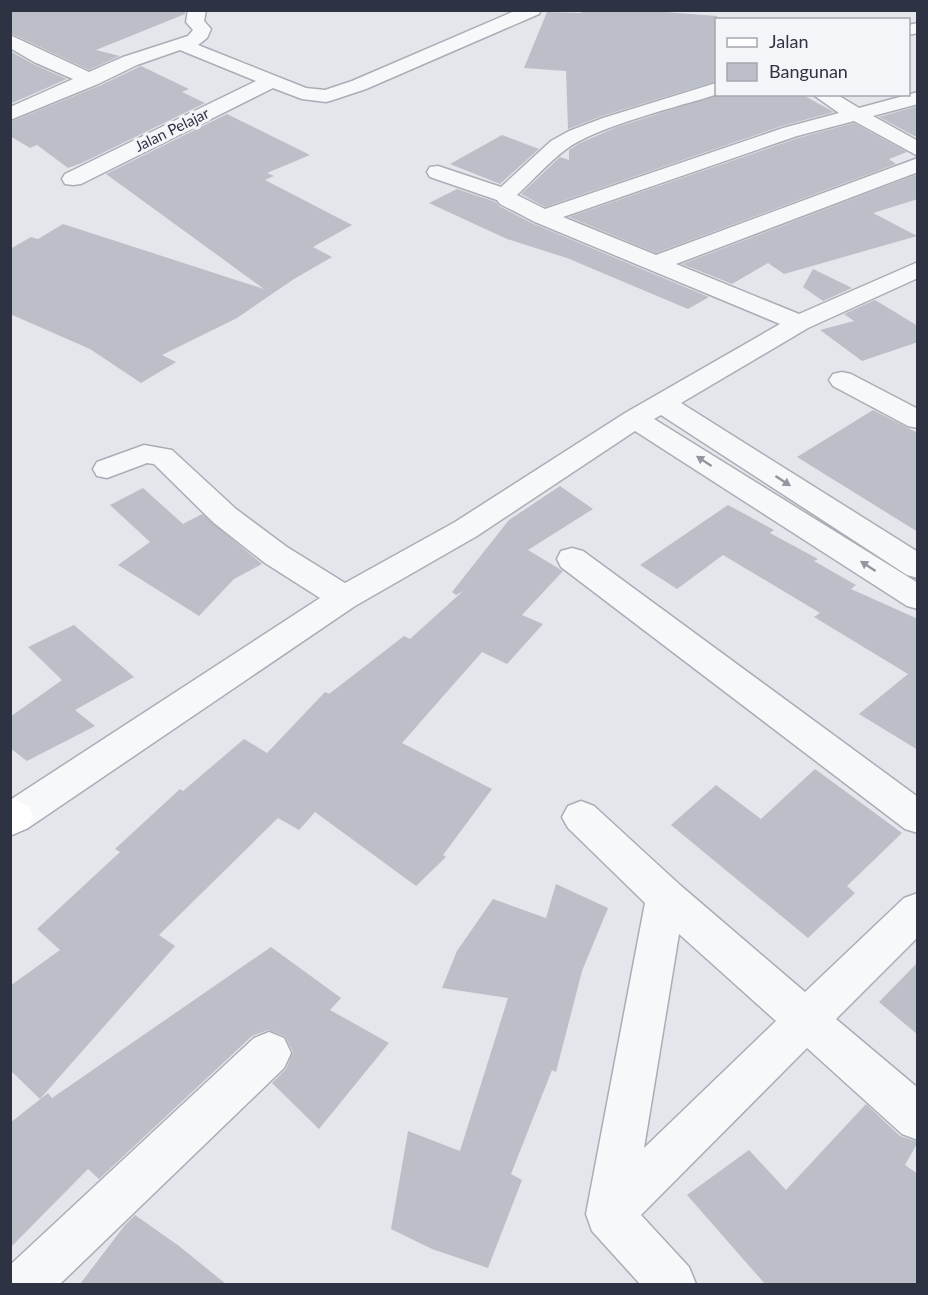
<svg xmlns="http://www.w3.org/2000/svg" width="928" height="1295" viewBox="0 0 928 1295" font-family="Lato,sans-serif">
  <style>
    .building { fill: #bcbfc7 }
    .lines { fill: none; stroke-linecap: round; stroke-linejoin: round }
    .minor-casing { stroke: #a9adb5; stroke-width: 3 }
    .major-casing { stroke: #a5aab6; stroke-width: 3 }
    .minor { fill: #f7f8f9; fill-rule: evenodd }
    .major { fill: #fff; fill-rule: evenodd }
    .oneway { fill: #92969e }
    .labels { text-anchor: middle; stroke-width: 6; stroke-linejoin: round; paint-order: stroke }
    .far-street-label { font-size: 15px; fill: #2d3342; stroke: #f4f5f8 }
  </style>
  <rect width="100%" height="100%" fill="#e4e6eb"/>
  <path class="building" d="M10 10H186L185 14 96 50 120 56 89 70 10 33Z
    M582 10H639L717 16V81L602 116 568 129 566 71 524 68 547 12 581 13Z
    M10 51 33 64 67 79 10 104Z
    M141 66 189 89 182 92 205 103 82 163 68 168 37 145 30 148 10 136V122L99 86Z
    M720 94H801L834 112 782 126 545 207 521 194 560 157 569 160V150L580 143 617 127Z
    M918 106V138L879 117Z
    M227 114 310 155 267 173 274 176 265 180 352 225 313 247 332 257 294 279 237 318 162 355 176 362 141 383 90 349 10 314V249L31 237 38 239 63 224 264 289 106 174Z
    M854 123 907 152 889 159 896 164 656 253 569 217 798 138Z
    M502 135 539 149 500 184 450 164Z
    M915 175 918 177V199L873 213 917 236 784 274 768 263 732 284 682 264Z
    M457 189 496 202 499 206 534 224 709 297 688 309 567 258 507 239 429 203Z
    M813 269 852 288 823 301 803 287Z
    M875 300 918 326V342L862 361 820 330 854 321 844 314Z
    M873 410 918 433V532L797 457Z
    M560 486 593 509 528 550 563 571 522 615 543 624 507 664 482 652 402 743 492 789 443 855 446 857 416 886 315 812 299 830 278 818 159 935 175 946 40 1099 10 1070V986L60 950 37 929 120 852 115 849 180 789 183 791 244 739 267 753 325 692 329 694 404 636 410 639 463 591 456 595 452 592 509 520Z
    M143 488 183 524 202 514 262 564 234 579 199 616 118 565 150 542 110 505Z
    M728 505 774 530 770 533 818 559 814 561 856 585 851 589 918 619V750L859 714 908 674 814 617 820 613 723 555 677 589 640 565Z
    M74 625 134 677 75 710 95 726 27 761 10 748V717L62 680 28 647Z
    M815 769 902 833 847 886 855 893 808 938 671 825 716 785 761 819Z
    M556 884 608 908 582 971 556 1072 552 1070 511 1174 522 1180 488 1268 432 1249 391 1229 408 1131 460 1151 508 998 442 988 457 951 493 899 546 918Z
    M271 947 341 998 330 1010 389 1043 319 1129 272 1083 286 1069 293 1052 285 1036 268 1030 252 1036 99 1179 88 1169 10 1248V1123L48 1093 52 1098Z
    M918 962V1035L879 1002Z
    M866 1104 900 1136 918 1142 905 1165 918 1174V1284H765L687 1195 749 1150 786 1190Z
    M135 1215 179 1246 226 1284H80L125 1225Z"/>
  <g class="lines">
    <g class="minor-casing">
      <path id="minor" d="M188 10H206L204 21 211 29 207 38 198 45 306 88 325 90 352 81 517 10H541L539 14 366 89 333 100 326 102 302 99 273 88 81 184 73 185 65 184 62 179 65 174 256 81 180 50 137 65 98 84 10 120V107L73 79 34 62 10 48V35L89 72 123 57 188 36 193 30 186 22Z
        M918 23V33L908 35V25Z
        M716 83 718 94C678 107 596 126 565 150 548 163 533 180 517 195L545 209 783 128 839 113 812 94H836L859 108 918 92V104L873 116 918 141V156L854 121 797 136 563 217 656 255 918 158V172L676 264 799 314 918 262V278L808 328 681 403 918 552V578L907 575 661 415 654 419 918 583V609L907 606 635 431 477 536 355 606 28 828 15 833 10 831V800L320 598 265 563 214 523 154 464 147 463 107 478 97 476 93 469 97 462 144 445 172 450 236 509 287 547 345 583 455 522 625 413 780 324 535 222 500 204 497 200 430 177 427 172 430 167 438 166 501 187 551 141 569 131 603 118Z
        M842 372 851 374 918 409V428L908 426 833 386 829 380 833 374Z
        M572 548 583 551 918 797V833L905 829 561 567 557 559 561 551Z
        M581 801 594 806 680 885 805 992 904 898 918 893V937L836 1019 918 1088V1140L902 1134 807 1048 641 1215 689 1267 696 1284H640L592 1231 586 1214 645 903 568 828 562 817 568 806ZM679 934 776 1021 644 1148Z
        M269 1032 284 1038 291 1053 284 1068 60 1284H10V1265L254 1038Z"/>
    </g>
    <g class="major-casing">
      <path id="major" d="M10 798 28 806 34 817 28 828 10 836Z"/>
    </g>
    <use href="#minor" class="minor"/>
    <use href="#major" class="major"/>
  </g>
  <defs><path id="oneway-solid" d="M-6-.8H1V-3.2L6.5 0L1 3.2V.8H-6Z" transform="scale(1.5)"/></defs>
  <g class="oneway">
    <use href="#oneway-solid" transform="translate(704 461) rotate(-147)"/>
    <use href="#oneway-solid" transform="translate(783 481) rotate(33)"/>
    <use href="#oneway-solid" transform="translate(868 566) rotate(-147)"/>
  </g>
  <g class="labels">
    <g class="far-street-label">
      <text transform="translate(172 130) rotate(-26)" y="5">Jalan Pelajar</text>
    </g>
  </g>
  <rect width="928" height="1295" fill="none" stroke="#2d3342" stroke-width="24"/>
  <rect x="715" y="18" width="195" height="78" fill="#f4f5f8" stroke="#a4a7af" stroke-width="1.5"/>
  <rect x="727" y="38" width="30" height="9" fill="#ffffff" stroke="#a4a7af" stroke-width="1.5"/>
  <text x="769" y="48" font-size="18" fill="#2d3342">Jalan</text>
  <rect x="727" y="63" width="30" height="18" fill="#bcbfc7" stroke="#a4a7af" stroke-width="1.5"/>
  <text x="769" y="78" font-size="18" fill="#2d3342">Bangunan</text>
</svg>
